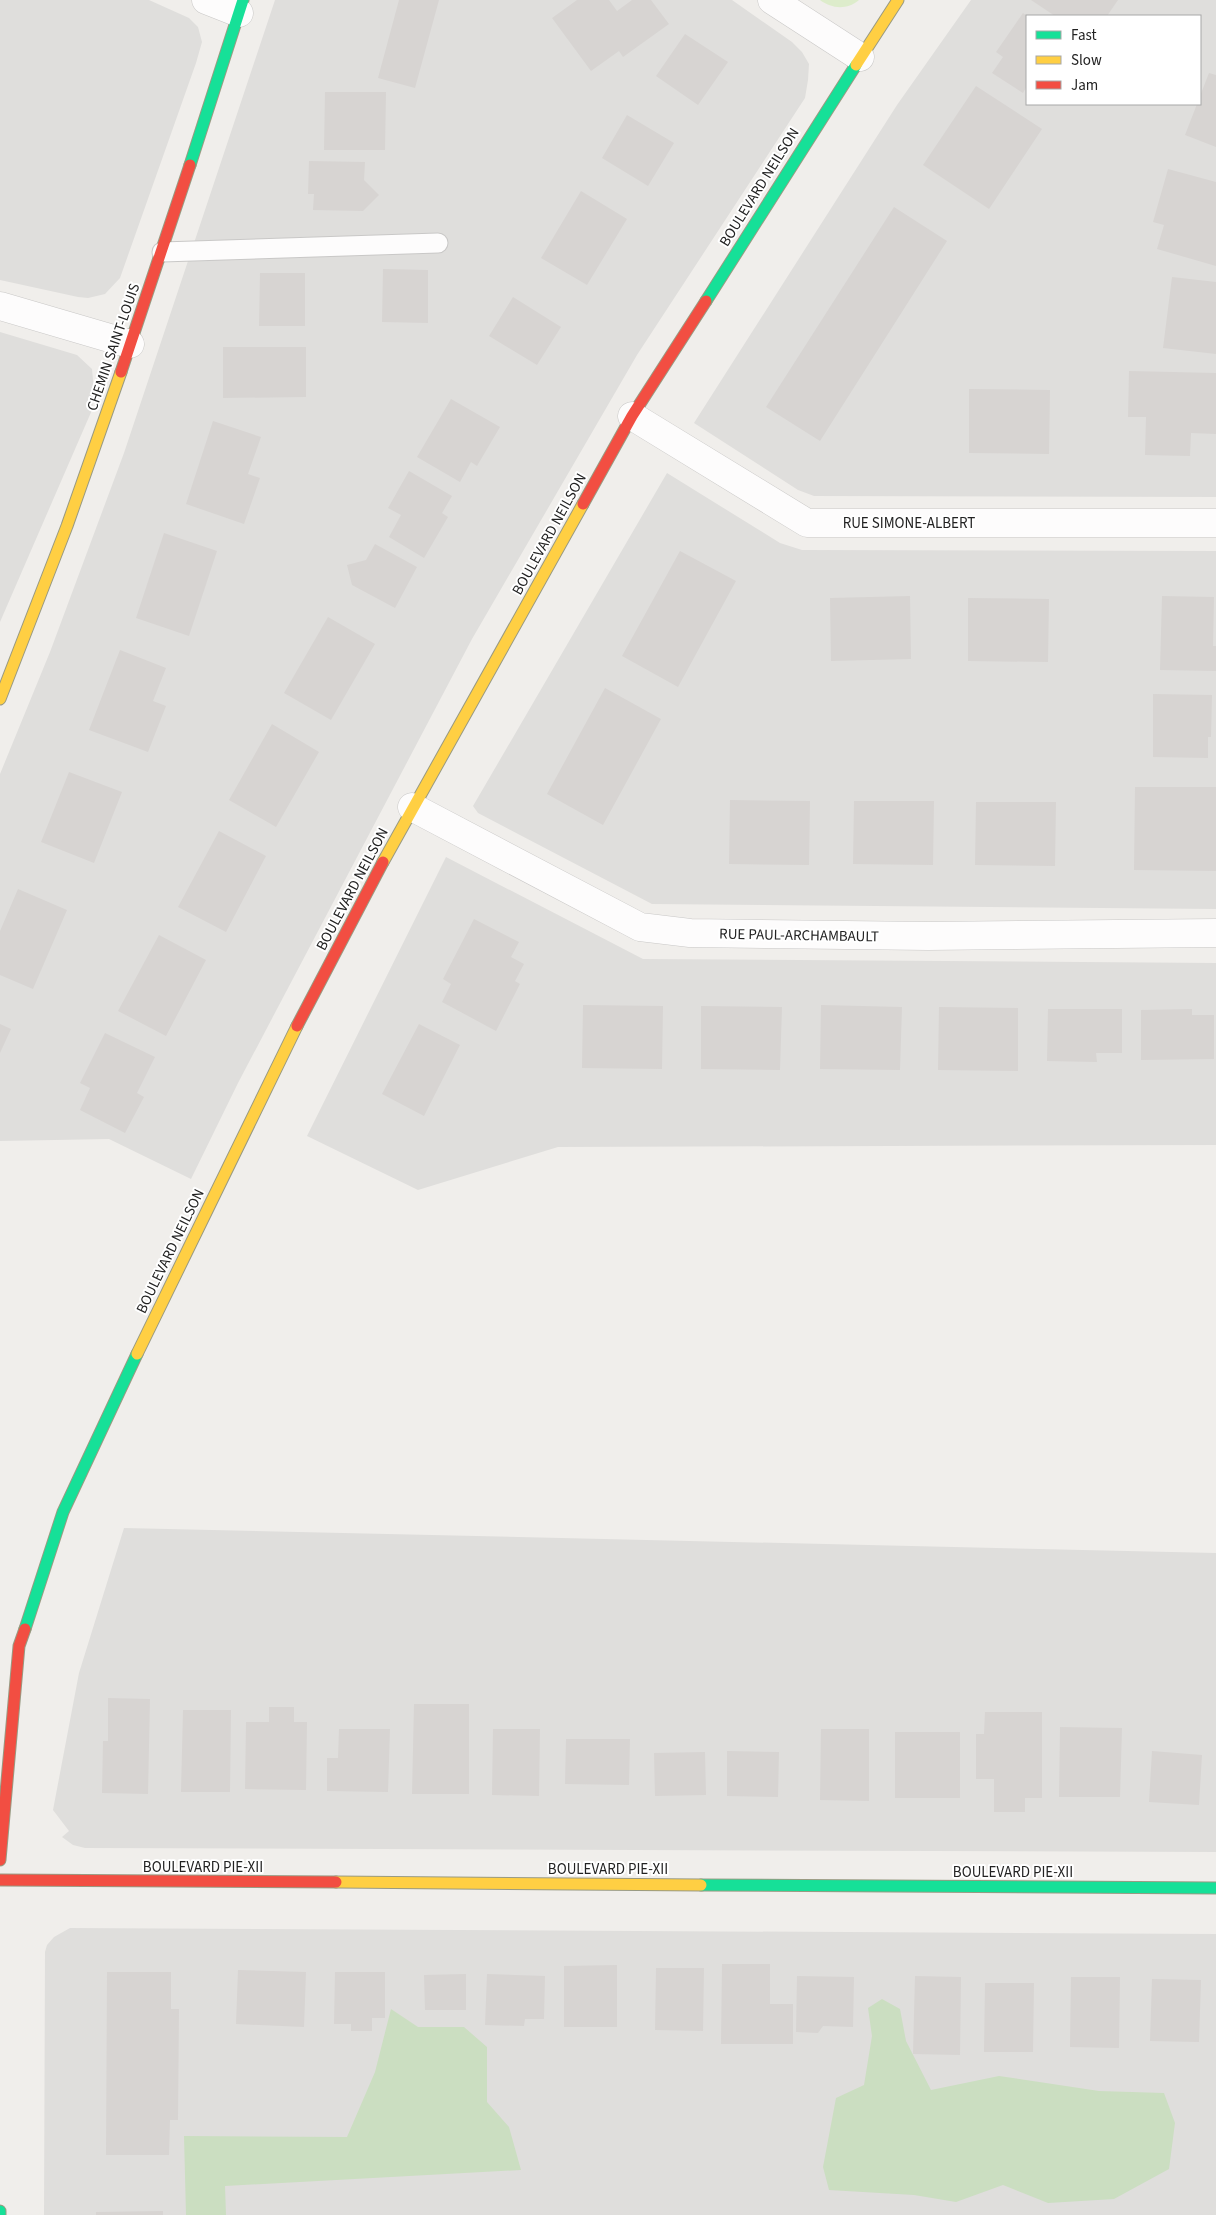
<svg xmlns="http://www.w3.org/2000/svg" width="1216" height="2215" viewBox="0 0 1216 2215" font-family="'Source Sans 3',sans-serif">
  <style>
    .residential { fill: #dfdedc; fill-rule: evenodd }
    .grass { fill: #ddeccb }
    .forest { fill: #cbdec1 }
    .building { fill: #d7d4d2 }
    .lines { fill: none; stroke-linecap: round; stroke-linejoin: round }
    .lane-casing { stroke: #c9c8c7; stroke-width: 21 }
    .street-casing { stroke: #c9c8c7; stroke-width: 29 }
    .fast-casing { stroke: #999a82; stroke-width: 13 }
    .slow-casing { stroke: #999a82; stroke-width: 13 }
    .jam-casing { stroke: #999a82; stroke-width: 13 }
    .lane { stroke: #fdfcfc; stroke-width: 19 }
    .street { stroke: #fdfcfc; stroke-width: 28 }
    .fast { stroke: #16e098; stroke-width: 11 }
    .slow { stroke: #ffcf43; stroke-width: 11 }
    .jam { stroke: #f24e42; stroke-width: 11 }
    .labels { text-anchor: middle; stroke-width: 4; stroke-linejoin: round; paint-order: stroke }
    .street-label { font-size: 15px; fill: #222; stroke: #fff }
  </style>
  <rect width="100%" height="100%" fill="#f0eeeb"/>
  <path class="residential" d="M0 0H149L189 18 198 27 202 42 196 63 120 278 105 294 88 298 78 297 0 280Z
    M275 0H732L792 42 802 52 809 64 808 80 805 98 637 355 472 639 238 1083 191 1179 109 1139 0 1141V774L50 652 124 453Z
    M971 0H1216V497L814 496 798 490 694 423 897 105ZM1027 16H1200V104H1027Z
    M0 332 77 355 92 369 94 391 92 410 0 622Z
    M667 473 780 543 802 550 1216 551V909L652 904 478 813 473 806Z
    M446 857 643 959 1216 963V1145L558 1147 418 1190 307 1136Z
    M124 1528 1216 1553V1852L85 1848 73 1845 62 1837 69 1831 53 1810 79 1673Z
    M70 1928 1216 1934V2215H44L45 1952 47 1945 54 1937Z"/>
  <path class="grass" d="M820 0H859C847 10 832 9 820 0Z"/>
  <path class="forest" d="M882 1999 900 2009 906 2041 931 2090 999 2076 1099 2091 1164 2093 1175 2123 1169 2169 1114 2199 1048 2203 1003 2185 956 2202 914 2195 829 2190 823 2167 836 2098 864 2085 872 2036 868 2008Z
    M391 2009 418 2027H464L487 2047V2102L509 2127 521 2170 225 2186 226 2215H186L184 2136 347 2137 375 2072Z"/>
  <path class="building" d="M399 0H439L415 88 378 78Z
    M577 0H609L617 11 632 0H651L669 24 623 57 619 51 591 71 552 18Z
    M1031 0H1118L1107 16H1055Z
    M1023 13 1027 16V86L1023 93 992 73 1003 57 996 52Z
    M685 34 728 62 698 105 656 76Z
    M1209 73 1216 75V147L1185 135 1197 104H1200V96Z
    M976 86 1042 129 989 209 923 165Z
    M325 92H386L385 150H324Z
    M627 115 674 143 648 186 602 158Z
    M309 161 365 162 364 180 379 195 363 211 313 210 314 194H308Z
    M1168 169 1216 182V266L1157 249 1164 225 1153 222Z
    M581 191 627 219 587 285 541 258Z
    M894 207 947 241 820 441 766 407Z
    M383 269 428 270V323L382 322Z
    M260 273H305V326H259Z
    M1172 277 1216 282V354L1163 348Z
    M513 297 561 327 537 365 489 336Z
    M223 347H306V397L223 398Z
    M1129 371 1216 373V434L1191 433 1190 456 1145 455 1146 417H1128Z
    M969 389 1050 390 1049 454 969 453Z
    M451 399 500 427 477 466 471 462 460 482 417 457Z
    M213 421 261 437 248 474 260 478 244 524 186 504Z
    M409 471 452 496 442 513 448 517 424 558 389 537 401 515 388 508Z
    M164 533 217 551 189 636 136 618Z
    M375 544 417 567 395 608 352 585 347 565 366 560Z
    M680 551 736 581 678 687 622 656Z
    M910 596 911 659 831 661 830 598Z
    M1162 596 1214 597 1213 646H1216V671L1160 670Z
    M968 598 1049 599 1048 662 968 661Z
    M328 617 375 644 331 720 284 693Z
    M120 650 166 668 153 701 166 706 148 752 89 730Z
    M605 688 661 719 603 825 547 794Z
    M1153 694 1212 695 1211 737H1208V758L1153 757Z
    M272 724 319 752 276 827 229 800Z
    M69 772 122 792 94 863 41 842Z
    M1135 787H1216V871L1134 870Z
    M730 800 810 801 809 865 729 864Z
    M854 801H934L933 865 853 864Z
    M976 802H1056L1055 866 975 865Z
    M219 831 266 856 226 932 178 907Z
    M18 889 67 910 33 989 0 975V931Z
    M474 919 519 942 511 957 524 964 515 981 520 984 496 1031 442 1002 451 984 443 979Z
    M159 935 206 960 166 1036 118 1011Z
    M583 1005 663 1006 662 1069 582 1068Z
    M821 1005 902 1007 900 1070 820 1069Z
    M701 1006 782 1007 780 1070 701 1069Z
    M939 1007 1018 1008V1071L938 1070Z
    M1048 1009H1122V1053H1096L1097 1062 1047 1061Z
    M1192 1009V1015H1214V1059L1141 1060V1010Z
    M0 1024 11 1029 0 1053Z
    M419 1024 460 1045 424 1116 382 1094Z
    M105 1033 155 1057 137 1093 144 1097 125 1133 80 1110 90 1088 80 1083Z
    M108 1698 150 1699 148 1794 102 1793 103 1741H108Z
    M414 1704H469V1794H412Z
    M269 1707H294V1722H307L306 1790 245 1789 246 1722H269Z
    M183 1710H231L230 1792H181Z
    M985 1712H1042V1798H1025V1812H994V1779H976V1734H984Z
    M1060 1727 1122 1728 1120 1797H1059Z
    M339 1729H390L388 1792 327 1791V1758H338Z
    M493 1729H540L539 1796 492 1795Z
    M821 1729H869V1801L820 1800Z
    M895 1732H960V1798H895Z
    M566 1739H630L629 1785 565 1784Z
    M727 1751 779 1752 778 1797 727 1796Z
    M1152 1751 1202 1755 1199 1805 1149 1802Z
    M705 1752 706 1795 655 1796 654 1753Z
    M722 1964H770V2004H793V2044H721Z
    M617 1965V2027H564V1966Z
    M656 1968H704L703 2031 655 2030Z
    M238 1970 306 1972 304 2027 236 2024Z
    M107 1972H171V2009H179L178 2120H170L169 2155H106Z
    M335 1972H385V2018H372V2031H351V2024H334Z
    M466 1974V2010H425L424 1975Z
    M487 1974 545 1976 544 2019H525L524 2026 485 2025Z
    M797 1976 854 1977 853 2027 823 2026 818 2033 796 2032Z
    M915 1976 961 1977 960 2055 913 2054Z
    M1071 1977H1120L1119 2048 1070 2047Z
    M1152 1979 1201 1980 1199 2042 1150 2041Z
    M985 1983H1034L1033 2052H984Z
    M163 2211V2215H96V2212Z"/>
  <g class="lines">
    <g class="lane-casing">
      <path id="lane" d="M162 252 438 243"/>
    </g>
    <g class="street-casing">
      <path id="street" d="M206 0 239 13
        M772 0 860 57
        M0 306 130 344
        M632 416 807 523H1216
        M412 807 640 927 690 933 928 936 1216 933"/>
    </g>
    <g class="fast-casing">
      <path id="fast" d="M190 165 243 0
        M706 301 856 65
        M25 1629 63 1512 137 1354
        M701 1885 1216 1888
        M0 2211V2215"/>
    </g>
    <g class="slow-casing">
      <path id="slow" d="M856 65 898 0
        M0 699 67 526 121 372
        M383 862 583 504
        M137 1354 297 1026
        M336 1882 701 1885"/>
    </g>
    <g class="jam-casing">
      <path id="jam" d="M121 372 190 165
        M583 504 632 416 706 301
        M297 1026 383 862
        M0 1860 19 1646 25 1629
        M0 1880 336 1882"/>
    </g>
    <use href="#lane" class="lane"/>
    <use href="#street" class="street"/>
    <use href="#fast" class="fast"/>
    <use href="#slow" class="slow"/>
    <use href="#jam" class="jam"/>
  </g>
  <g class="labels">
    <g class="street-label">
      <text transform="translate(759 187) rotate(-58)" y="5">BOULEVARD NEILSON</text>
      <text transform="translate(113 347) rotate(-71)" y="5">CHEMIN SAINT-LOUIS</text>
      <text x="909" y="528">RUE SIMONE-ALBERT</text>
      <text transform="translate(549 534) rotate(-61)" y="5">BOULEVARD NEILSON</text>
      <text transform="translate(352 889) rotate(-62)" y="5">BOULEVARD NEILSON</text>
      <text transform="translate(799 935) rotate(1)" y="5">RUE PAUL-ARCHAMBAULT</text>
      <text transform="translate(170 1251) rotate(-64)" y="5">BOULEVARD NEILSON</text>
      <text x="203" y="1872">BOULEVARD PIE-XII</text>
      <text x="608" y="1874">BOULEVARD PIE-XII</text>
      <text x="1013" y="1877">BOULEVARD PIE-XII</text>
    </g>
  </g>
  <rect x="1026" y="15" width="175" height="90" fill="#ffffff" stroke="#a7a7a7"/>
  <rect x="1036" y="31" width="25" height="8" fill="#16e098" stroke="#a7a7a7"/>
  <text x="1071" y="40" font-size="15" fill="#222222">Fast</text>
  <rect x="1036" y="56" width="25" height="8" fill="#ffcf43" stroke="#a7a7a7"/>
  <text x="1071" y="65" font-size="15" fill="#222222">Slow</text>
  <rect x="1036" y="81" width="25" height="8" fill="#f24e42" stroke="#a7a7a7"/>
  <text x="1071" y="90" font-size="15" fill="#222222">Jam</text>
</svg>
